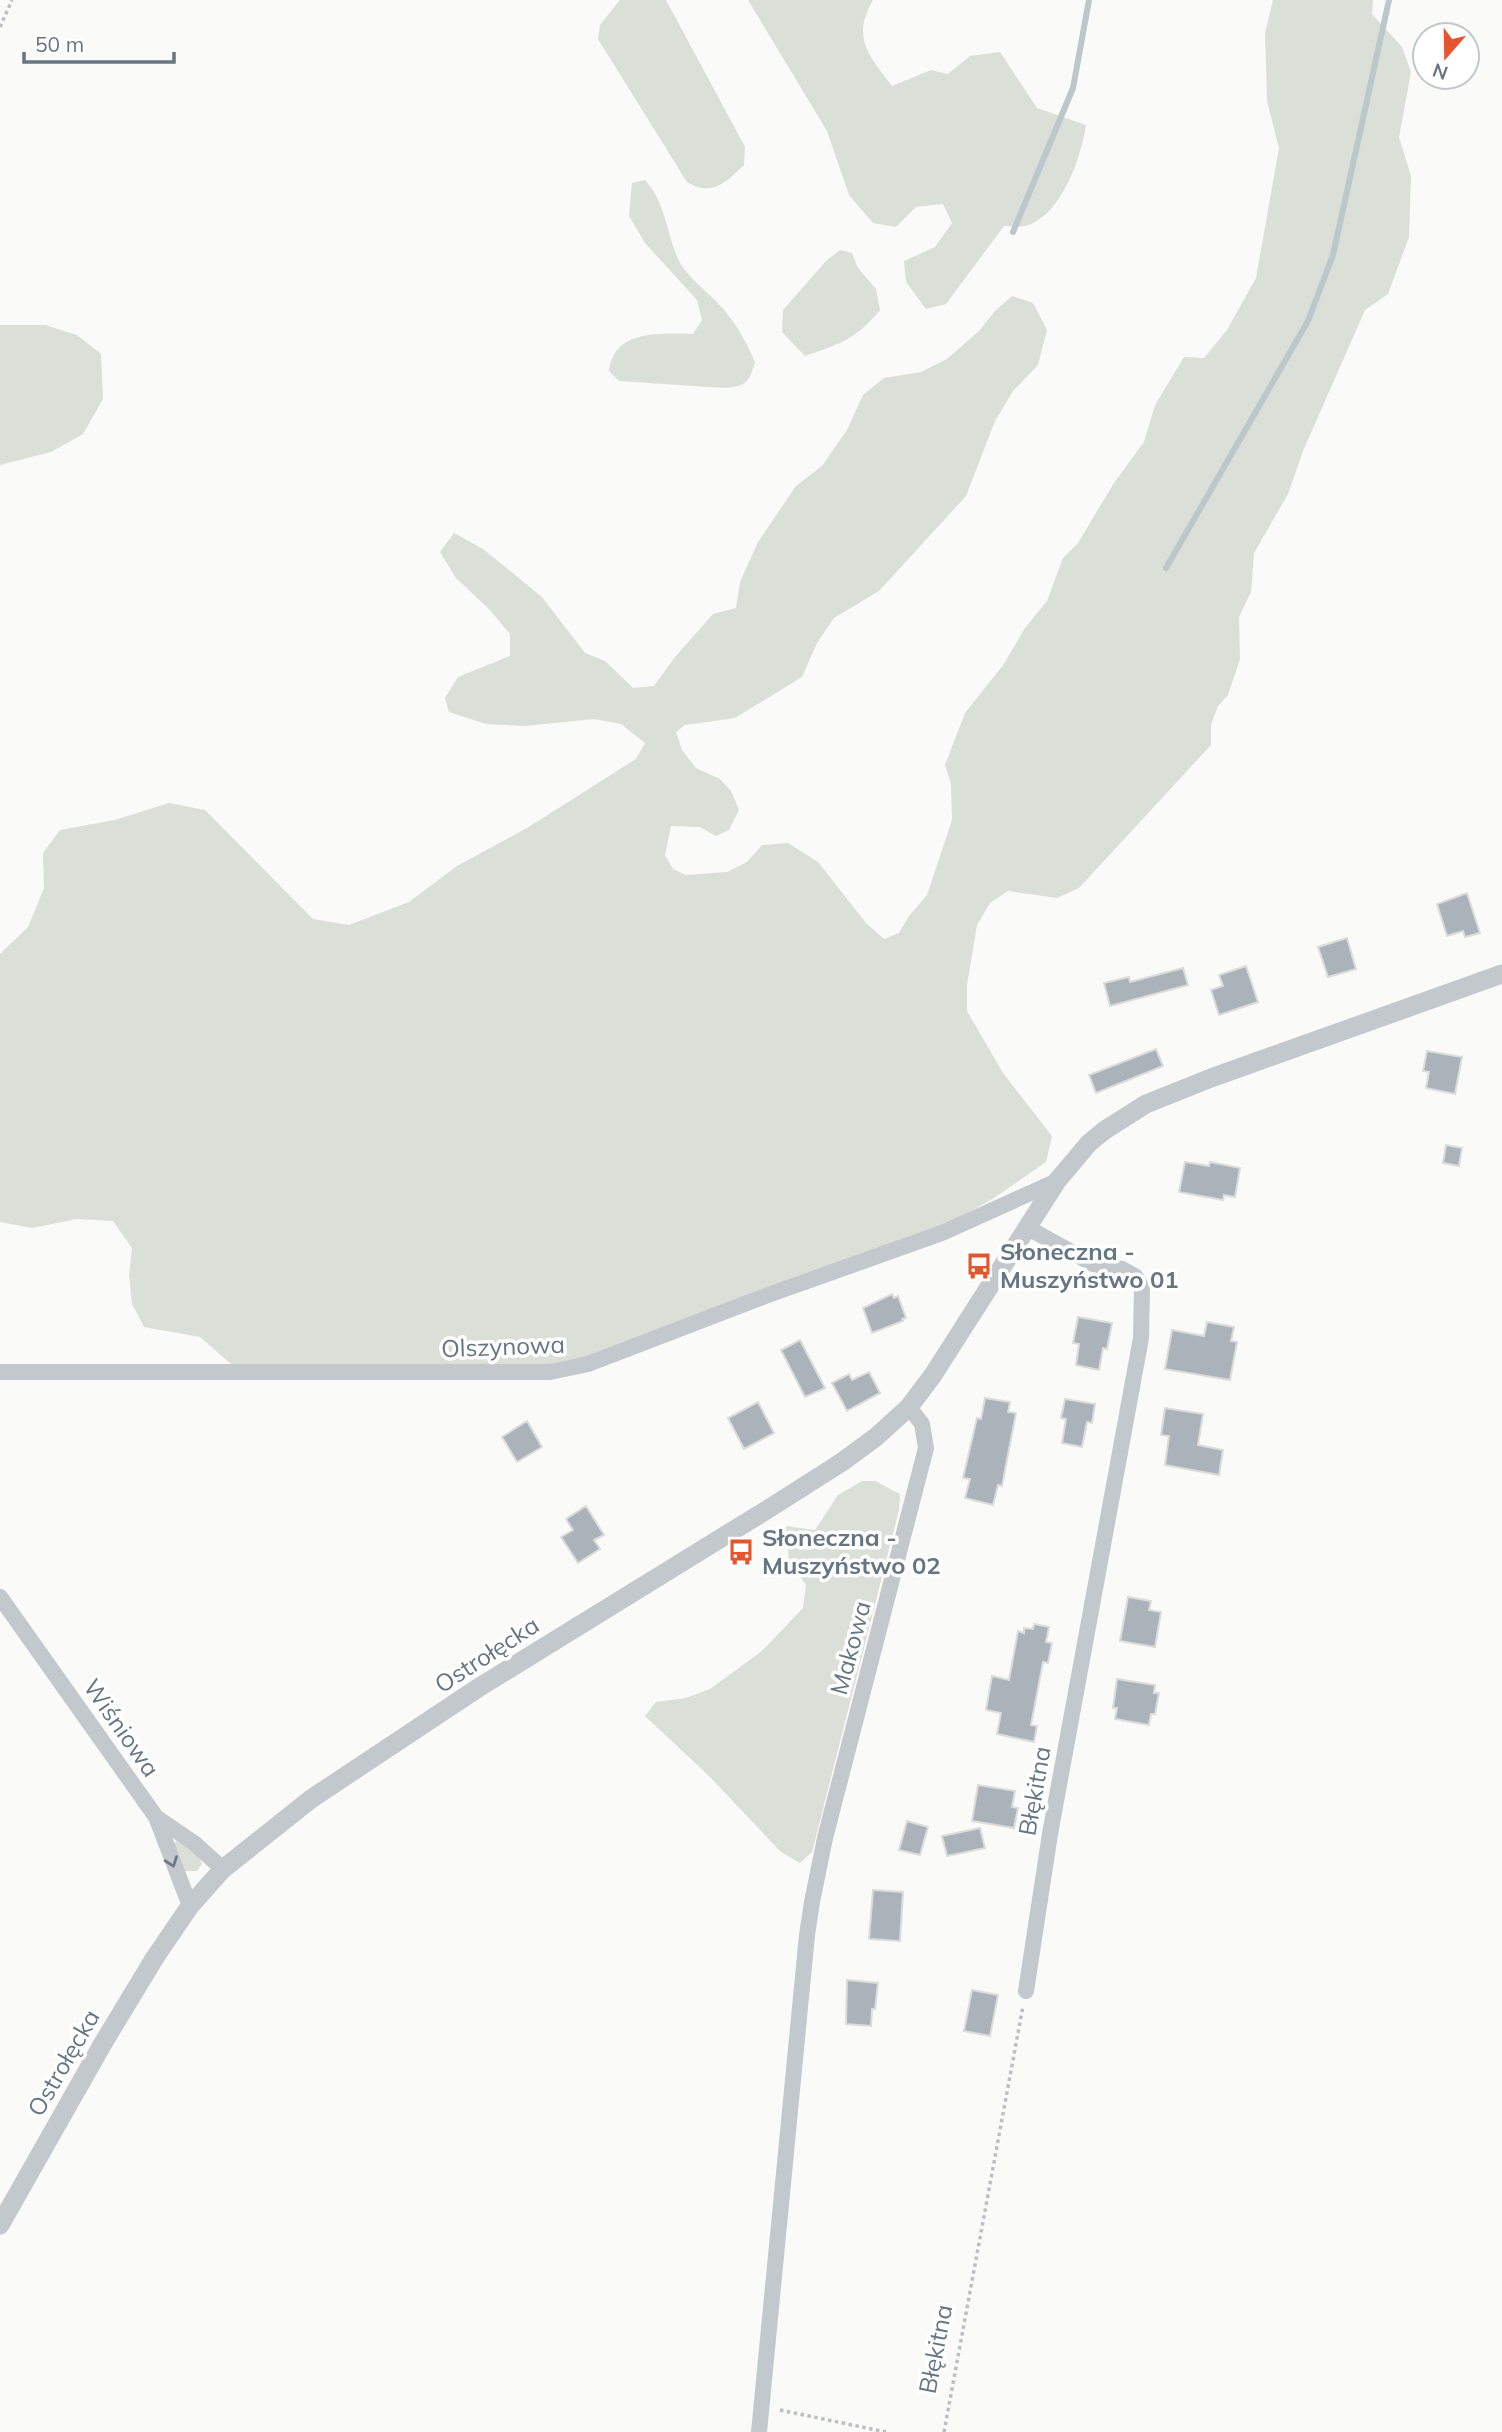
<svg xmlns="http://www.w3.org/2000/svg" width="1502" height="2432" viewBox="0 0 1502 2432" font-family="Mulish,sans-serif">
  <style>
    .green { fill: #dadfd7 }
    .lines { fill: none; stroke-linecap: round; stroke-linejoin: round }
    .stream { stroke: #bbc7cb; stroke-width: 6 }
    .building { fill: #aab3b9; stroke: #dcdcda; stroke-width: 2 }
    .path { stroke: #bbbfc2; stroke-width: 3.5; stroke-dasharray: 3.5 3.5; stroke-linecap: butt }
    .minor { stroke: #c3c8cc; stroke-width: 16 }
    .tertiary { stroke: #c3c8cc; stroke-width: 19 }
    .oneway { stroke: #6a7a87 }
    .labels { text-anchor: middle; stroke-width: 7; stroke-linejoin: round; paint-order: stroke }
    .poi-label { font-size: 24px; font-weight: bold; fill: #657683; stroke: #fff; text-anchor: start }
    .street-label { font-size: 24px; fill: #657683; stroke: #fff }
  </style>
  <rect width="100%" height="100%" fill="#fafaf8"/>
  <path class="green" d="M620 0H666L745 147 744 165C725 183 712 197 687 182L598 39 600 25Z
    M748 0H873C851 38 869 55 892 86L931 70 948 74 970 56 1000 52 1037 108 1086 125C1081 157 1063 210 1031 224 1024 228 1011 226 1004 226L946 304 926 309 906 282 904 261 935 247 952 223 943 204 916 207 896 227 873 223 849 195 827 131Z
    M1273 0H1373L1372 14 1402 47 1411 72 1399 137 1411 176 1409 237 1388 294 1365 310 1303 451 1288 494 1254 553 1251 592 1239 617 1240 659 1228 695 1218 706 1211 725V745L1079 888 1057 898 1008 891 990 903 977 925 967 985V1011L1003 1073 1052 1136 1046 1162 994 1198 938 1230 764 1288 587 1358 551 1365 262 1367 231 1364 200 1337 144 1327 132 1304 129 1275 132 1248 113 1221 77 1219 32 1228 0 1222V954L28 927 44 888 43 853 60 830 115 820 169 803 205 810 313 919 349 925 409 902 457 866 527 828 636 759 645 743 621 724 594 719 525 726 486 724 449 712 445 698 458 677 510 656V634L489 609 456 578 440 552 454 533 483 549 542 597 585 653 605 661 633 688 654 686 675 657 713 614 736 608 740 582 758 542 796 486 822 466 847 430 863 395 884 378 921 372 947 359 979 331 995 311 1012 296 1033 303 1047 330 1038 365 1013 391 995 421 966 496 879 591 834 618 817 643 802 677 735 718 685 725 676 732 682 750 696 768 720 779 731 791 739 810 729 830 716 836 700 827 671 826 665 855 673 869 686 875 727 872 747 862 762 845 788 843 818 862 866 923 884 939 899 933 909 916 927 895 952 820 951 784 945 765 965 713 1004 664 1025 628 1047 601 1063 558 1078 543 1114 483 1144 442 1155 405 1184 357 1204 358 1227 330 1256 278 1279 148 1267 101 1265 33Z
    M645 180C666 203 666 232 678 259 686 277 712 295 725 311 738 327 747 343 755 362 749 382 747 386 725 388L619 381 609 371C614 329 659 334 693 334L702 320 697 300 645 243 629 216 632 183Z
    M840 250 852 253 858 268 876 289 880 310C855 340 840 344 805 356L782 332 783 310 826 261Z
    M0 325H45L77 335 101 354 103 399 83 434 51 452 0 465Z
    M862 1481H875L900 1494 899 1510 812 1852 800 1863 781 1852 708 1775 645 1716 656 1702 686 1698 710 1689 762 1651 803 1608 806 1585 789 1562 786 1526 815 1530 838 1495Z
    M177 1840C187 1842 200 1855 202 1864L197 1871H184L173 1845Z"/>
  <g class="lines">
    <path class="stream" d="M1013 232 1073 88 1089 0
      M1166 568 1308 321 1333 255 1389 0"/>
  </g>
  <path class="building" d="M1467 893 1480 933 1465 937 1463 931 1447 936 1437 904Z
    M1347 938 1356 969 1328 977 1318 947Z
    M1246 966 1258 1002 1219 1015 1211 990 1223 986 1219 975Z
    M1183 968 1188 985 1110 1006 1104 983 1129 977 1130 982Z
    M1156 1049 1163 1066 1096 1093 1089 1075Z
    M1427 1051 1462 1057 1455 1094 1426 1088 1429 1072 1423 1071Z
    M1446 1145 1462 1148 1459 1166 1443 1163Z
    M1185 1162 1209 1166 1210 1162 1240 1168 1235 1197 1224 1195 1223 1200 1179 1192Z
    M892 1294 894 1298 898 1296 906 1318 902 1319 903 1321 872 1333 863 1308Z
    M1078 1317 1112 1323 1107 1349 1103 1348 1099 1370 1076 1365 1079 1344 1073 1343Z
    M1207 1322 1234 1327 1231 1341 1237 1342 1230 1380 1165 1369 1172 1330 1204 1336Z
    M800 1340 825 1388 805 1397 781 1350Z
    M869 1372 880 1393 847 1411 832 1383 849 1374 852 1380Z
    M985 1398 1010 1402 1008 1412 1016 1413 1002 1486 998 1485 993 1505 965 1498 970 1479 963 1478 977 1418 981 1419Z
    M1065 1399 1095 1404 1092 1423 1087 1422 1082 1447 1062 1443 1066 1419 1061 1418Z
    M758 1402 774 1433 744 1449 728 1418Z
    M1165 1408 1203 1414 1198 1445 1223 1450 1219 1475 1165 1465 1169 1436 1161 1435Z
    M527 1421 542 1447 517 1462 502 1437Z
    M586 1506 604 1535 594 1540 600 1549 578 1563 561 1537 573 1530 566 1519Z
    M1128 1597 1151 1601 1149 1610 1161 1612 1155 1647 1120 1641Z
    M1034 1624 1049 1627 1046 1642 1052 1643 1048 1663 1043 1662 1031 1725 1037 1726 1034 1742 997 1734 1001 1713 986 1710 992 1676 1009 1680 1018 1631 1024 1633V1628L1033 1629Z
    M1117 1679 1155 1685 1154 1693H1159L1155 1714H1151L1149 1725 1115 1719 1117 1708H1113Z
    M978 1785 1015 1791 1012 1807 1018 1808 1014 1828 972 1821Z
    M907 1821 928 1827 920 1855 899 1850Z
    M980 1828 985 1848 947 1856 942 1836Z
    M873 1890 903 1892 900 1941 869 1939Z
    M847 1980 878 1983 875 2009H872L871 2026 846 2024Z
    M972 1990 998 1995 990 2036 964 2031Z"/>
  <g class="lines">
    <path class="path" d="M0 27 12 0
      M780 2410 886 2432
      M944 2432 1023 2006"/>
    <path class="minor" d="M0 1372H550L588 1364 768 1295 942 1233 1057 1181
      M0 1597 156 1817 194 1843 223 1869
      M156 1817 190 1906
      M1026 1991 1050 1834 1141 1338 1142 1288 1135 1276 1122 1269 1093 1264 1028 1228
      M759 2432 807 1935 812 1902 825 1838 926 1448 922 1424 909 1407"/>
    <path class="tertiary" d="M0 2225 102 2045 154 1959 190 1906 223 1869 311 1799 478 1688 773 1506 842 1462 876 1437 909 1407 933 1375 1057 1181 1089 1143 1105 1130 1146 1104 1211 1078 1502 974"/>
  </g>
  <defs><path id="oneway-chevron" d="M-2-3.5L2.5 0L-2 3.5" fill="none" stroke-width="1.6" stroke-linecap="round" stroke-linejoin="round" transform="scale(1.75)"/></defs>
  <use class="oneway" href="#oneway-chevron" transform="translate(172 1862) rotate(70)"/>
  <defs>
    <g id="bus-bare" transform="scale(2.1)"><path d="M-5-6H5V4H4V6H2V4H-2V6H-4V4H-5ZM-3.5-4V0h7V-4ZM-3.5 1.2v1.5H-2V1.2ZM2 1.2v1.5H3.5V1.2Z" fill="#e4572e" stroke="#fff" stroke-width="2.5" paint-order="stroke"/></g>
  </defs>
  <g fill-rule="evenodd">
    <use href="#bus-bare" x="979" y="1266"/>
    <use href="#bus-bare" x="741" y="1552"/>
  </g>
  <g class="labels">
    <g class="poi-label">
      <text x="1000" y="1260">Słoneczna -<tspan x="1000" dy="28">Muszyństwo 01</tspan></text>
      <text x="762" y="1546">Słoneczna -<tspan x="762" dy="28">Muszyństwo 02</tspan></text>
    </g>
    <g class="street-label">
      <text transform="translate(503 1347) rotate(-2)" y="8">Olszynowa</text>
      <text transform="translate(851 1648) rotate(-75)" y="8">Makowa</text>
      <text transform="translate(487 1655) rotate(-33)" y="8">Ostrołęcka</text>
      <text transform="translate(121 1728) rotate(55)" y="8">Wiśniowa</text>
      <text transform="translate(1035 1791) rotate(-80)" y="8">Błękitna</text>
      <text transform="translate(64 2063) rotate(-60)" y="8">Ostrołęcka</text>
      <text transform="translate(936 2349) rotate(-79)" y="8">Błękitna</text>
    </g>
  </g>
  <g transform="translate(1446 56) rotate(200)"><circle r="33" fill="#ffffff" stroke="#c1c8cd" stroke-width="2"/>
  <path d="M0-5L12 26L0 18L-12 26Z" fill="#e4572e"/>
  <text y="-10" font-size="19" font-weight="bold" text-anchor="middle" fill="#657683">N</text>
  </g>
  <path d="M24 52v10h150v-10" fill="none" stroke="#657683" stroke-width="3.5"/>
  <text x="35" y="52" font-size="21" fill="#657683" stroke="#ffffff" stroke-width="5" paint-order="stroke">50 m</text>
</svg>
